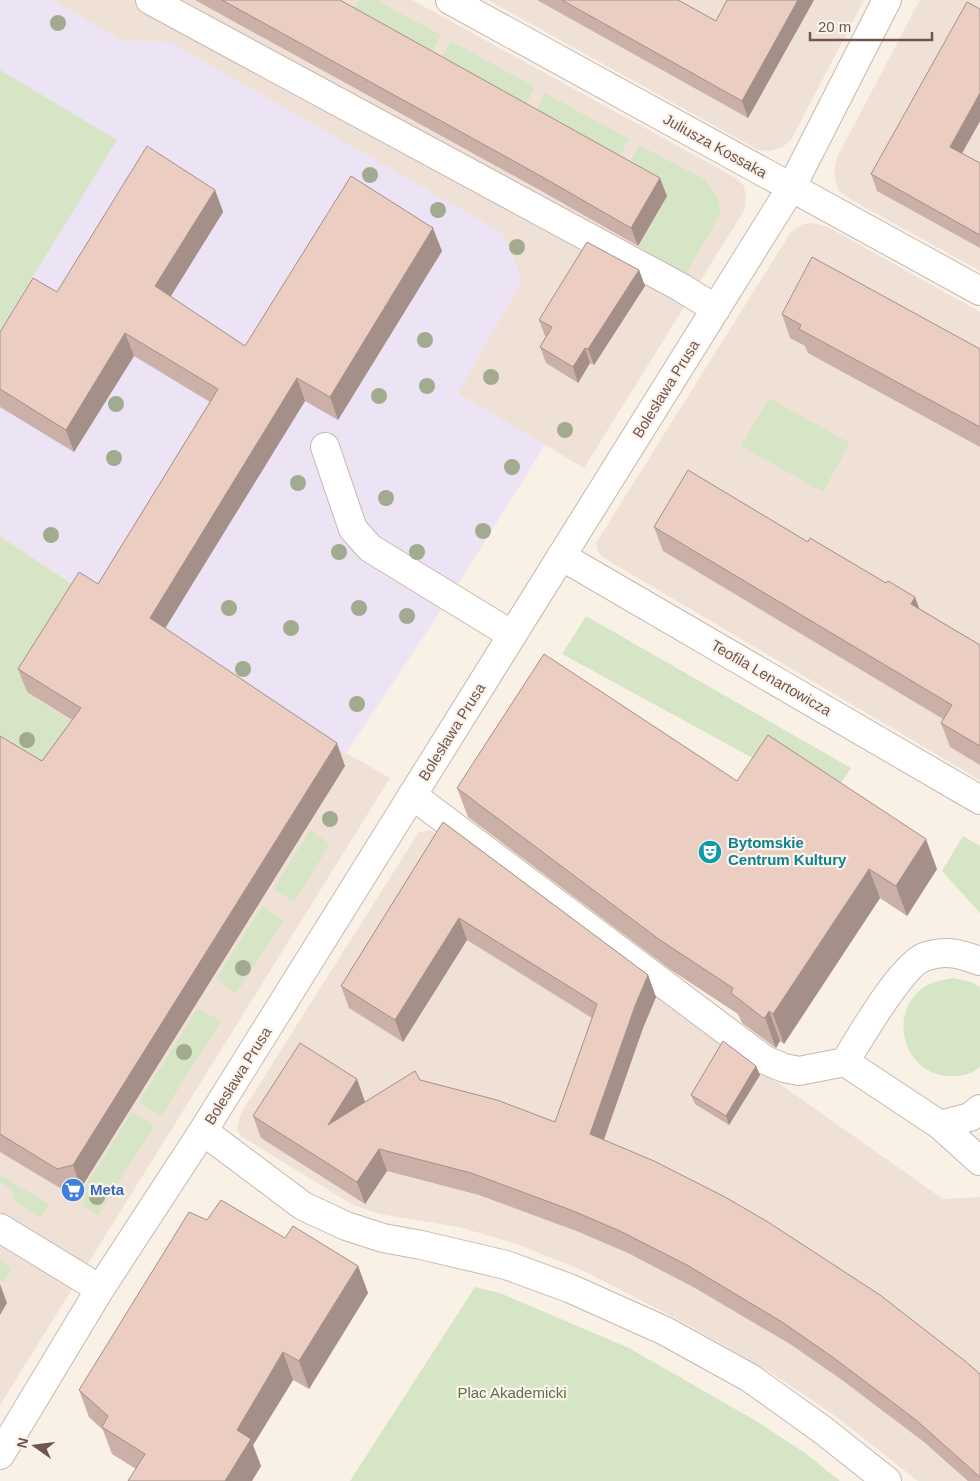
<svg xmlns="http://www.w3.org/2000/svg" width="980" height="1481" viewBox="0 0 980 1481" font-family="Arial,sans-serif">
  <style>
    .residential { fill: #f0e1d6 }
    .education { fill: #ece3f5 }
    .green { fill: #d7e5c7 }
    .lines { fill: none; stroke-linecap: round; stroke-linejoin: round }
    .minor-casing { stroke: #c9b7ae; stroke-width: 30 }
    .minor { stroke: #fff; stroke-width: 28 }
    .tree { fill: #a2ab8f }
    .wall { fill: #cab0a7 }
    .shaded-wall { fill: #a49088 }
    .building { fill: #ebcdc2; stroke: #a49088 }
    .labels { text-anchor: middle; stroke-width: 4.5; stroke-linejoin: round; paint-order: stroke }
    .street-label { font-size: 15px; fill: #6f564f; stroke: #fcf4ec }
    .culture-label { font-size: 15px; font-weight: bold; fill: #0d838f; stroke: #fcf4ec; text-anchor: start }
    .shop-label { font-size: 15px; font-weight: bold; fill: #366cbe; stroke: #fcf4ec; text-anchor: start }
    .park-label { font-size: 15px; fill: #5a7348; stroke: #fcf4ec }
  </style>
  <rect width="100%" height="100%" fill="#f9f0e6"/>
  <path class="residential" d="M54 0H412L736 178 744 186 746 197 745 209 584 468 458 393 522 280 502 233 170 42 119 40Z
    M488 0H864L792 138 783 147 770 151 758 150Z
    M920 0H980V271L850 199 840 192 836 184 834 173 837 157Z
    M813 223 828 227 980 312V780L604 558 598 552 596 543 791 232 803 224Z
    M0 535 106 606 269 699 346 753 390 778 0 1405Z
    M431 830 751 1067 774 1080 943 1199 980 1197V1481H918L834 1415 773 1374 679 1320 582 1270 517 1244 459 1227 380 1214 353 1205 241 1136 237 1129 240 1115 419 832Z"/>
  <path class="education" d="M0 0H54L119 40 170 42 502 233 522 280 458 393 545 445 450 597 346 753 269 700 106 606 0 535Z"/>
  <path class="green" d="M358 0H376L441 35 427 63 348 17Z
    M451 41 535 87 521 114 436 67Z
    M0 70 117 140 0 330Z
    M545 93 629 139 614 166 531 120Z
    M639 145 704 179 719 199 720 215 685 275 638 247 667 196 625 172Z
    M769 398 850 443 823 492 741 446Z
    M0 537 82 591 24 691 93 735 64 783 0 751Z
    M586 616 851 768 834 794 771 768 562 654Z
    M310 830 330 844 294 902 273 889Z
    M963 836 980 846V913L942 871Z
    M263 905 283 921 236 994 216 979Z
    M954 978 971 982 980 987V1067C971 1075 959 1077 948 1076 906 1074 888 1019 919 991 928 982 942 980 954 978Z
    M198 1008 221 1021 161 1116 139 1102Z
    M132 1112 154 1126 98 1215 84 1206 83 1190Z
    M0 1175 49 1204 41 1218 14 1200 12 1189 0 1182Z
    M0 1260 12 1268 4 1282 0 1280Z
    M475 1287 500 1293 629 1348 758 1422 805 1453 840 1481H350Z"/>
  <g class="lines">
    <g class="minor-casing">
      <path id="minor" d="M150 0 682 288 716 309
        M450 0 980 291
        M325 447 353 529 370 548 512 635
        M561 556 980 800
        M412 795 765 1060 784 1068 799 1071 845 1062
        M980 961C960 954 949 950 927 956 904 961 859 1039 845 1062L940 1125 970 1117 980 1109
        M940 1125 980 1161
        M203 1131 303 1206 346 1226 383 1238 421 1245 506 1265 569 1288 665 1331 750 1378 824 1431 887 1481
        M0 1228 100 1289
        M0 1455 100 1289 203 1131 791 188 887 0"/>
    </g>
    <use href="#minor" class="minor"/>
  </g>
  <g class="tree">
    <circle cx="58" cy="23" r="8"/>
    <circle cx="370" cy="175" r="8"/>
    <circle cx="438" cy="210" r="8"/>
    <circle cx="517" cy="247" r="8"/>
    <circle cx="425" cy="340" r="8"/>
    <circle cx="491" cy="377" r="8"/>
    <circle cx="427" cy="386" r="8"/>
    <circle cx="379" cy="396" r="8"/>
    <circle cx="116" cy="404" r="8"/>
    <circle cx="565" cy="430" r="8"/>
    <circle cx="114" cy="458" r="8"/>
    <circle cx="512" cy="467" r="8"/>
    <circle cx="298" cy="483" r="8"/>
    <circle cx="386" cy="498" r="8"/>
    <circle cx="483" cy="531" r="8"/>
    <circle cx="51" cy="535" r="8"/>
    <circle cx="339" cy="552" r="8"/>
    <circle cx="417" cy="552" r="8"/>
    <circle cx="229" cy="608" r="8"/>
    <circle cx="359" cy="608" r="8"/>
    <circle cx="407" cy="616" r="8"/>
    <circle cx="291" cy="628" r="8"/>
    <circle cx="243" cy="669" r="8"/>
    <circle cx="357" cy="704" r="8"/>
    <circle cx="27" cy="740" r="8"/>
    <circle cx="330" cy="819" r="8"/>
    <circle cx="243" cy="968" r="8"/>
    <circle cx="184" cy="1052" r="8"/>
    <circle cx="97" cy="1197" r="8"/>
  </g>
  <path class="wall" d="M195 0H340L667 196 638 246 545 193Z
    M537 0H678L716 21 727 0H814L748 118Z
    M980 9V121L962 153 980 163V248L877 191 871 174Z
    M215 190 223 212 170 297 245 346 442 251 338 420 305 401 165 628 345 766 81 1188 65 1191 0 1152V736L42 761 72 720 27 692 18 669 98 584 210 402 134 356 74 452 0 407V332L57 292Z
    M639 270 645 286 594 365 590 363 578 383 546 363 540 347 546 336H545L539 320Z
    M782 314 980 349V447L808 353 805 346 790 338Z
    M654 527 920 609 980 645V765L950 747 941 723 943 719 663 551Z
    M737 781 937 869 907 916 880 898 784 1044 780 1041 776 1048 773 1046 742 1023 738 1014 671 970 468 817 457 788Z
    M443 822 648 975 656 997 643 1028 604 1140 980 1374V1481H968L924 1442 842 1380 790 1344 695 1288 628 1253 579 1232 479 1195 387 1171 365 1204 261 1138 253 1116 357 1079 365 1102 420 1080 555 1122 592 1018 467 940 403 1042 349 1008 341 986Z
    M756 1066 760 1075 729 1125 695 1104 691 1095Z
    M207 1220 285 1238 358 1266 368 1293 309 1389 293 1380 253 1445 261 1466 252 1481H128L136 1469 112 1454 103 1430 89 1417 79 1390Z"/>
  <path class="shaded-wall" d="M798 0H814L748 118 742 101Z
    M980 93V121L956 164 950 147Z
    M660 178 667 196 638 246 631 228Z
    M215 190 223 212 163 309 155 286Z
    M433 228 442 251 338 420 330 397Z
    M639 270 645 286 594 365 588 349Z
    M125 333 134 356 74 452 66 430Z
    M585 348 590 363 578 383 573 367Z
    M297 378 305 401 158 640 150 618Z
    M915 597 924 621 911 604Z
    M337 743 345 766 81 1188 73 1165Z
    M926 839 937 869 907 916 896 886Z
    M869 869 880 898 784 1044 773 1014Z
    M459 918 467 940 403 1042 395 1020Z
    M648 975 656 997 643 1028 598 1156 590 1134 635 1006Z
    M769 1011 780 1041 776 1048 765 1018Z
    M756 1066 760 1075 729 1125 726 1116Z
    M357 1079 365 1102 328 1125Z
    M379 1149 387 1171 365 1204 357 1182Z
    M358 1266 368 1293 309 1389 299 1361Z
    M0 1284 7 1303 0 1315Z
    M283 1352 293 1380 253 1445 261 1466 252 1481H225L237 1430Z"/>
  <path class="building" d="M222 0H340L660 178 631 228 539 175Z
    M562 0H678L716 21 727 0H798L742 101Z
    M967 2 980 9V93L950 147 980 163V235L871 174Z
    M147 146 215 190 155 286 245 346 351 176 433 228 330 397 297 378 150 618 337 743 73 1165 57 1169 0 1134V736L42 761 81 708 18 669 79 572 98 584 218 389 125 333 66 430 0 389V332L33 278 57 292Z
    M587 242 639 270 588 349 585 348 573 367 540 347 552 327 539 320Z
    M812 257 980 349V427L799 329 801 325 782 314Z
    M688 470 808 542 810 538 886 583 888 581 915 597 911 604 980 645V746L941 723 952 705 654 527Z
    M544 654 737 781 768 735 926 839 896 886 869 869 773 1014 769 1011 765 1018 762 1017 731 993 733 988 660 940 457 788Z
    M443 822 648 975 635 1006 590 1134 654 1161 725 1197 768 1222 880 1295 965 1361 980 1374V1477L916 1420 834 1358 782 1322 687 1265 620 1231 571 1210 471 1173 379 1149 357 1182 253 1116 300 1043 357 1079 328 1125 415 1071 420 1080 497 1100 555 1122 597 1004 459 918 395 1020 341 986Z
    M723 1041 756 1066 726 1116 691 1095Z
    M221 1200 285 1238 293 1226 358 1266 299 1361 283 1352 237 1430 251 1439 225 1481H128L145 1454 102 1427 108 1416 79 1390 189 1212 207 1220Z"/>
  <defs>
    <g id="theatre-disc" transform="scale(1.25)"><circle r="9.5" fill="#0f9aa8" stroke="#fcf4ec"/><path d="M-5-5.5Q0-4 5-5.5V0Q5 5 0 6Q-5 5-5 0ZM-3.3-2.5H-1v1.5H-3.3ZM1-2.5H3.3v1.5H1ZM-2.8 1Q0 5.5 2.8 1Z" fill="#fff"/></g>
    <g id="supermarket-disc" transform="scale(1.25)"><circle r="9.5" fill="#3f7fe0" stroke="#fcf4ec"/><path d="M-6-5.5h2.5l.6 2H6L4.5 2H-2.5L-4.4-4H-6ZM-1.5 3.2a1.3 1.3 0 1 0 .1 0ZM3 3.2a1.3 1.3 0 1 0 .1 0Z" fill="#fff"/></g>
  </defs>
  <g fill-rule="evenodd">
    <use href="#theatre-disc" x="710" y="852"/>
    <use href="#supermarket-disc" x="73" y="1190"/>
  </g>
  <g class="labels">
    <g class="street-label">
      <text transform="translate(715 146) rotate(29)" y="5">Juliusza Kossaka</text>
      <text transform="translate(666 389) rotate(-58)" y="5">Bolesława Prusa</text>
      <text transform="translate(771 678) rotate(30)" y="5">Teofila Lenartowicza</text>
      <text transform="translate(452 732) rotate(-58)" y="5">Bolesława Prusa</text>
      <text transform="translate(238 1076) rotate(-58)" y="5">Bolesława Prusa</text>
    </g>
    <g class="culture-label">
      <text x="728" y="848">Bytomskie<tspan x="728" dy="17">Centrum Kultury</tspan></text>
    </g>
    <g class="shop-label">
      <text x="90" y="1195">Meta</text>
    </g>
    <g class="park-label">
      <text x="512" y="1398">Plac Akademicki</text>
    </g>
  </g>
  <g transform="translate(35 1446) rotate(284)" stroke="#fcf4ec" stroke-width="4" paint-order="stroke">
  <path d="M0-4L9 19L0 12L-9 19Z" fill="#6f564f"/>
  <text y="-8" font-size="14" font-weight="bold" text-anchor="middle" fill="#6f564f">N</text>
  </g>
  <path d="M810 32v8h122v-8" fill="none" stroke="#6f564f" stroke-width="2.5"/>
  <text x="818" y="32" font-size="15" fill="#6f564f" stroke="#fcf4ec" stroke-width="4" paint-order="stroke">20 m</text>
</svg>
